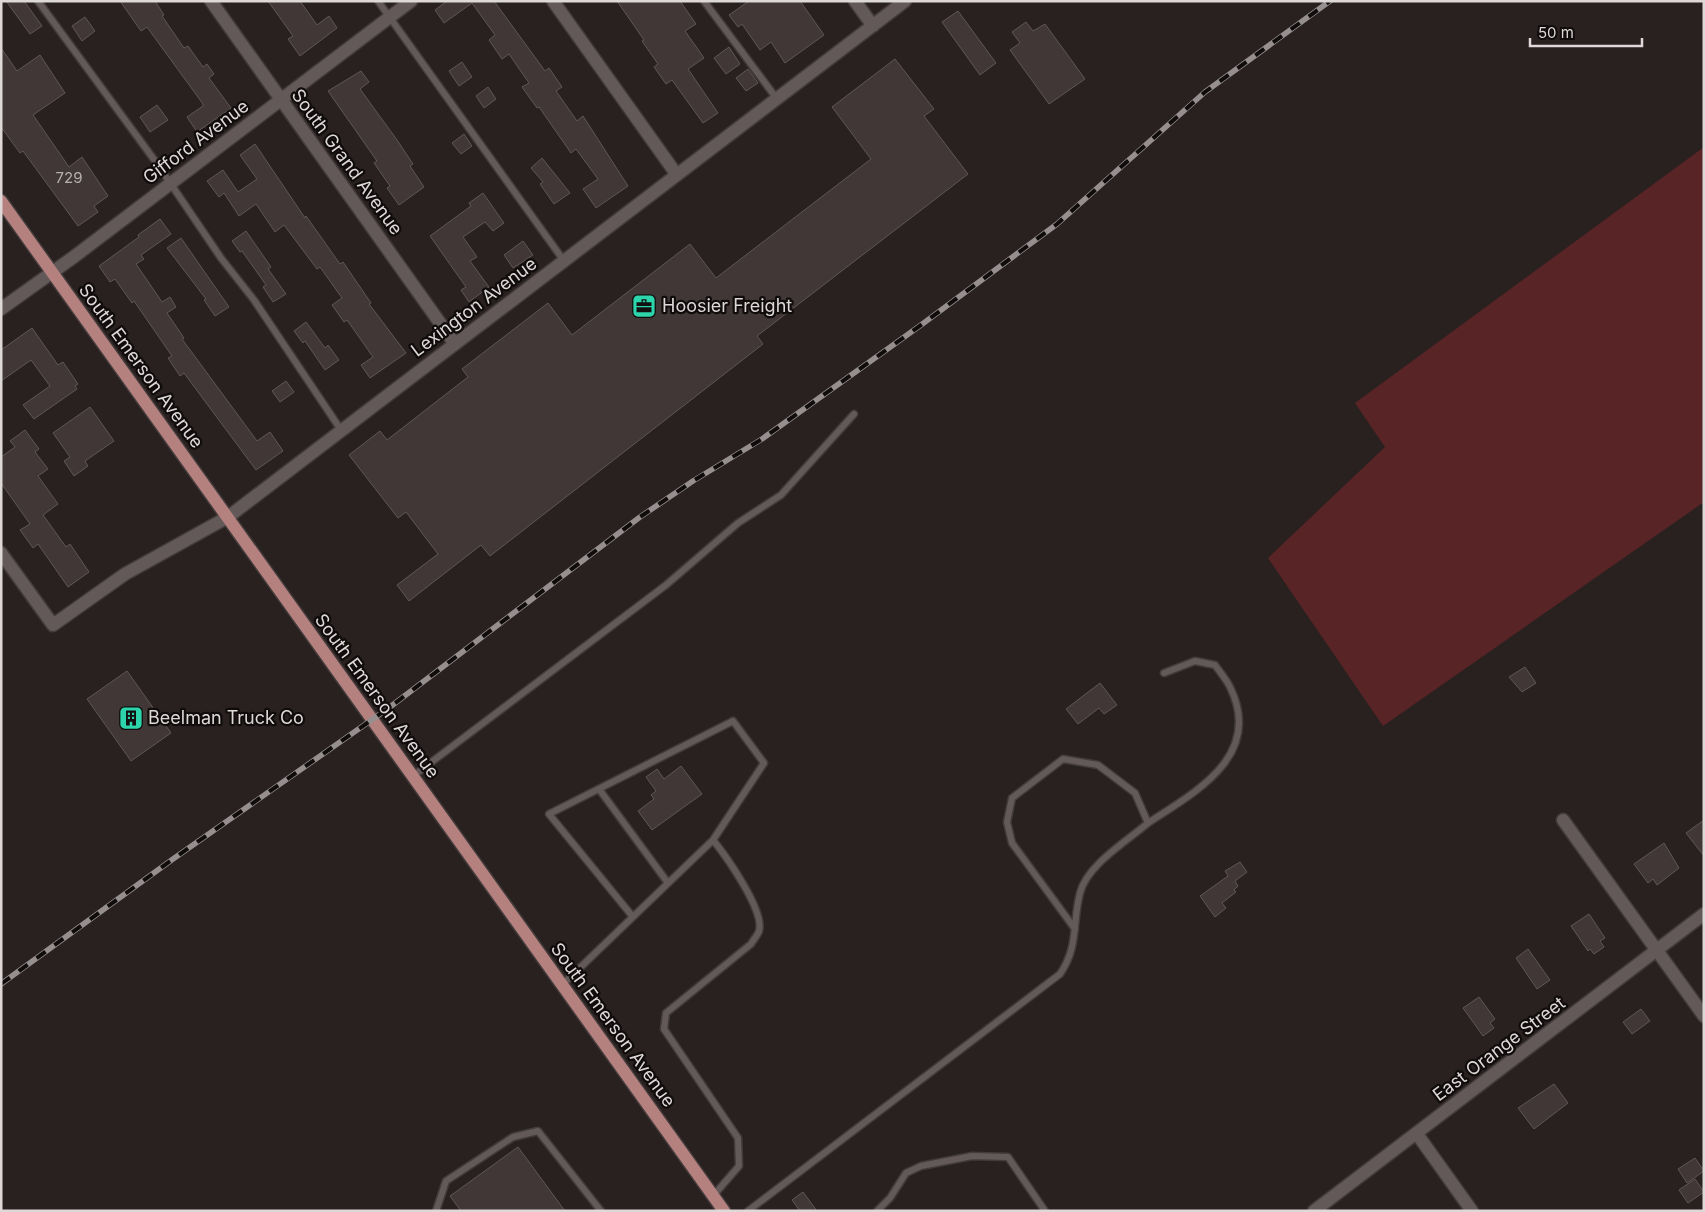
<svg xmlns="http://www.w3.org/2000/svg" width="1705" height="1212" viewBox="0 0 1705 1212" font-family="Inter,sans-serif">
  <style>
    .green { fill: #592425 }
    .building { fill: #403736; stroke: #605655 }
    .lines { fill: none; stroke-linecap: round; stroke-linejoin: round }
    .lane-casing { stroke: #433b3b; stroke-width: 9 }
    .street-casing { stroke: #433b3b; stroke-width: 15 }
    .primary-casing { stroke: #433b3b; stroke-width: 15 }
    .lane { stroke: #635959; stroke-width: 6 }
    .street { stroke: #635959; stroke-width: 12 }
    .primary { stroke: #b5817f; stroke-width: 12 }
    .rail-casing { stroke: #968f8f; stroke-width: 5.5 }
    .rail { stroke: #0f0c0b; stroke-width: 4; stroke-dasharray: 11; stroke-linecap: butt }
    .labels { text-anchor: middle; stroke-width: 4.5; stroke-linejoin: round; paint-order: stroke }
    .number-label { font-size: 15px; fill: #b6b0b0 }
    .street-label { font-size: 18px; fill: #ded8d8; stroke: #0f0c0b }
    .poi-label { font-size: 18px; fill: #ded8d8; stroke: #0f0c0b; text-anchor: start }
  </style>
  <rect width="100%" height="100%" fill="#292120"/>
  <path class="green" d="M1704 147V502L1383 726 1268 558 1385 447 1355 403Z"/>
  <path class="building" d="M6 1H24L42 26 30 34Z
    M120 1H155L164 15 162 16 184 48 188 46 203 67 207 64 214 74 209 78 231 108 197 132 187 117 203 106V104L147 27 141 31Z
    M268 1H300L317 25 329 16 337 28 300 56 288 39 293 36Z
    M447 1H494L545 71 549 68 562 87 556 91 577 121 583 116 628 186 596 208 583 189 598 179 576 149 571 153 539 107 537 108 522 87 529 83 509 54 502 59 489 40 495 35 472 3 444 23 435 10Z
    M617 1H680L696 24 685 31 704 58 688 69 718 113 703 123 672 80 666 84 654 67 658 64 642 41 644 40Z
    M749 1H800L824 35 785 63 771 42 760 50 742 24 738 27 729 15Z
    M958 11 996 63 980 75 942 22Z
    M85 17 95 31 82 41 72 26Z
    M1026 22 1033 31 1045 24 1085 79 1049 104 1010 50 1020 43 1012 32Z
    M729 47 740 64 726 74 714 58Z
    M1 48 17 71 40 55 65 93 33 115 69 167 82 157 108 196 94 206 98 212 78 226 23 151 20 153 1 127Z
    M895 59 934 109 924 116 968 174 757 336 763 344 490 556 481 545 409 601 397 585 438 554 406 512 398 518 349 455 380 431 387 440 468 377 462 369 548 303 572 335 690 244 716 278 871 159 832 107Z
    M462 62 472 77 459 86 449 71Z
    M748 69 758 83 746 91 736 78Z
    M361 71 369 82 360 89 397 140 413 164 410 166 424 187 399 205 387 188 390 186 374 163 377 161 328 91Z
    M488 87 496 99 484 108 476 96Z
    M157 105 168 120 150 132 140 117Z
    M464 134 472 146 461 154 452 143Z
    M255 144 305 218 306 216 340 264 343 262 371 303 369 304 406 353 370 378 361 365 373 357 347 320 344 322 332 305 342 298 320 267 317 269 284 225 275 232 256 204 239 216 224 193 219 197 207 181 223 170 238 192 257 179 240 155Z
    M542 158 570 193 554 204 540 184 543 182 531 168Z
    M483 193 504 223 493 231 485 222 463 237 477 257 470 261 489 287 469 302 461 290 466 287 430 236 471 206 469 203Z
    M160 219 171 234 141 255 144 259 136 264 162 302 170 297 176 307 167 313 184 338 182 339 257 441 270 432 283 451 256 470 184 373 180 376 168 358 172 356 134 301 132 303 115 279 110 282 99 266 139 237 138 235Z
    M246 231 271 267 268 269 286 294 273 302 263 287 266 285 242 251 240 252 232 241Z
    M181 238 229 307 215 316 204 300 206 299 167 248Z
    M523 241 533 255 513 268 504 255Z
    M306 322 325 348 328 345 339 360 325 370 305 341 303 343 294 331Z
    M32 328 58 365 63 362 78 384 75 386 77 389 34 419 23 405 50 386 31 360 1 381V350Z
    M286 381 294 392 280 402 272 391Z
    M90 407 114 441 85 461 88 466 74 476 64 461 70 457 53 433Z
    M25 430 39 449 35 452 48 469 38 476 58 504 43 515 66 547 70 544 89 572 68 587 38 544 33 548 20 530 30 524 1 483V457L15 447 10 441Z
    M1525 667 1536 683 1522 692 1509 677Z
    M127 671 171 733 131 761 87 699Z
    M1100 683 1117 705 1104 714 1099 708 1078 724 1066 709Z
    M681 766 702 794 652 830 638 811 654 799 651 795 656 791 646 777 657 769 664 779Z
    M1704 820V856L1686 833Z
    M1664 843 1679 868 1657 885 1653 879 1648 883 1634 864Z
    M1240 862 1247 872 1235 881 1238 886 1234 890 1236 892 1222 903 1226 908 1215 917 1200 896 1228 876 1225 871Z
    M1589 914 1605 938 1600 941 1604 947 1594 954 1590 949 1588 951 1571 926Z
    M1528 949 1550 980 1537 989 1516 958Z
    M1479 997 1495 1019 1490 1023 1494 1028 1483 1036 1463 1008Z
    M1641 1009 1650 1021 1632 1034 1623 1022Z
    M1554 1084 1568 1103 1534 1129 1518 1108Z
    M518 1147 565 1211H461L450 1196Z
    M1695 1158 1704 1171 1687 1183 1678 1169Z
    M1695 1179 1704 1192 1688 1203 1679 1190Z
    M803 1192 817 1211H800L792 1200Z"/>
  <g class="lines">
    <g class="lane-casing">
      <path id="lane" d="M38 1 158 165 221 258 254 300 341 430
        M378 1 564 261
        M704 1 777 99
        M413 776 666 585 738 523 781 495 854 414
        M599 789 668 883
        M1148 823C1195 792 1264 756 1230 687 1226 679 1220 672 1215 665L1195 661 1164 673
        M633 917 549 814 733 721 764 763 713 840C726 856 765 911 759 931 758 935 753 940 751 944L666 1013 664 1029 738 1138 739 1166 713 1196
        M562 985 713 840
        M436 1211 446 1181 513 1137 538 1131 601 1211
        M748 1211 1060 974C1079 946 1072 924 1080 893 1087 865 1127 841 1148 823L1135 793 1098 765 1063 759 1012 798 1007 822 1012 843 1075 929
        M877 1211 890 1198 906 1173 921 1166 972 1156 1008 1157 1045 1211"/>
    </g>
    <g class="street-casing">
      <path id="street" d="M211 1 455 344
        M553 1 677 175
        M855 1 873 26
        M1 309 75 256 411 1
        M1 553 53 625 125 574 228 517 905 1
        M1563 820 1704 1016
        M1417 1134 1472 1211
        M1314 1211 1704 914"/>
    </g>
    <g class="primary-casing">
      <path id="primary" d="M1 201 724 1211"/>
    </g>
    <use href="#lane" class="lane"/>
    <use href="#street" class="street"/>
    <use href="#primary" class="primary"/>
    <g class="rail-casing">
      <path id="rail" d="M1 984 173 859 390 707 640 517 693 481 762 439 921 325 1057 224 1205 92 1330 1"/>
    </g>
    <use href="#rail" class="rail"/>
  </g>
  <defs>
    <g id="office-square" transform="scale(1.25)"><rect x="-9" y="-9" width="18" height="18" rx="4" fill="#2cd5ab" stroke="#0f0c0b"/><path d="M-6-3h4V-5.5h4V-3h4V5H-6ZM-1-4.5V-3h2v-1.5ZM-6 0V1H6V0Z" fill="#111"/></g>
    <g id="building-square" transform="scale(1.25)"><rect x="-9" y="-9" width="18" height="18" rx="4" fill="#2cd5ab" stroke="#0f0c0b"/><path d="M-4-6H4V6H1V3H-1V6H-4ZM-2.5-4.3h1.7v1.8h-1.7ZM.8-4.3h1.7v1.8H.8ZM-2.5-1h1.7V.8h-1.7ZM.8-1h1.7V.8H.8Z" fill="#111"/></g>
  </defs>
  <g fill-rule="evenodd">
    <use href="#office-square" x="644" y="306"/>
    <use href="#building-square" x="131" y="718"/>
  </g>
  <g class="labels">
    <g class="number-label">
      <text x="69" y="183">729</text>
    </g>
    <g class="street-label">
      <text transform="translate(196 142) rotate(-37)" y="6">Gifford Avenue</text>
      <text transform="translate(347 162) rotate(54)" y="6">South Grand Avenue</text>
      <text transform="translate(474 307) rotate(-37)" y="6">Lexington Avenue</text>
      <text transform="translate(141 366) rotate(54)" y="6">South Emerson Avenue</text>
      <text transform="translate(377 696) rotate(54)" y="6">South Emerson Avenue</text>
      <text transform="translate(613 1025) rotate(54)" y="6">South Emerson Avenue</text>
      <text transform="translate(1499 1049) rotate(-37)" y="6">East Orange Street</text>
    </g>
    <g class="poi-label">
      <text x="662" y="312">Hoosier Freight</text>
      <text x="148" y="724">Beelman Truck Co</text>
    </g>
  </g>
  <rect width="1705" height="1212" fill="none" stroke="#ded8d8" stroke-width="5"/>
  <path d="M1530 38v8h112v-8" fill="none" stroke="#ded8d8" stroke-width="2.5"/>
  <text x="1538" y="38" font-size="15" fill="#ded8d8" stroke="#0f0c0b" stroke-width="4" paint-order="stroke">50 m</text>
</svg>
